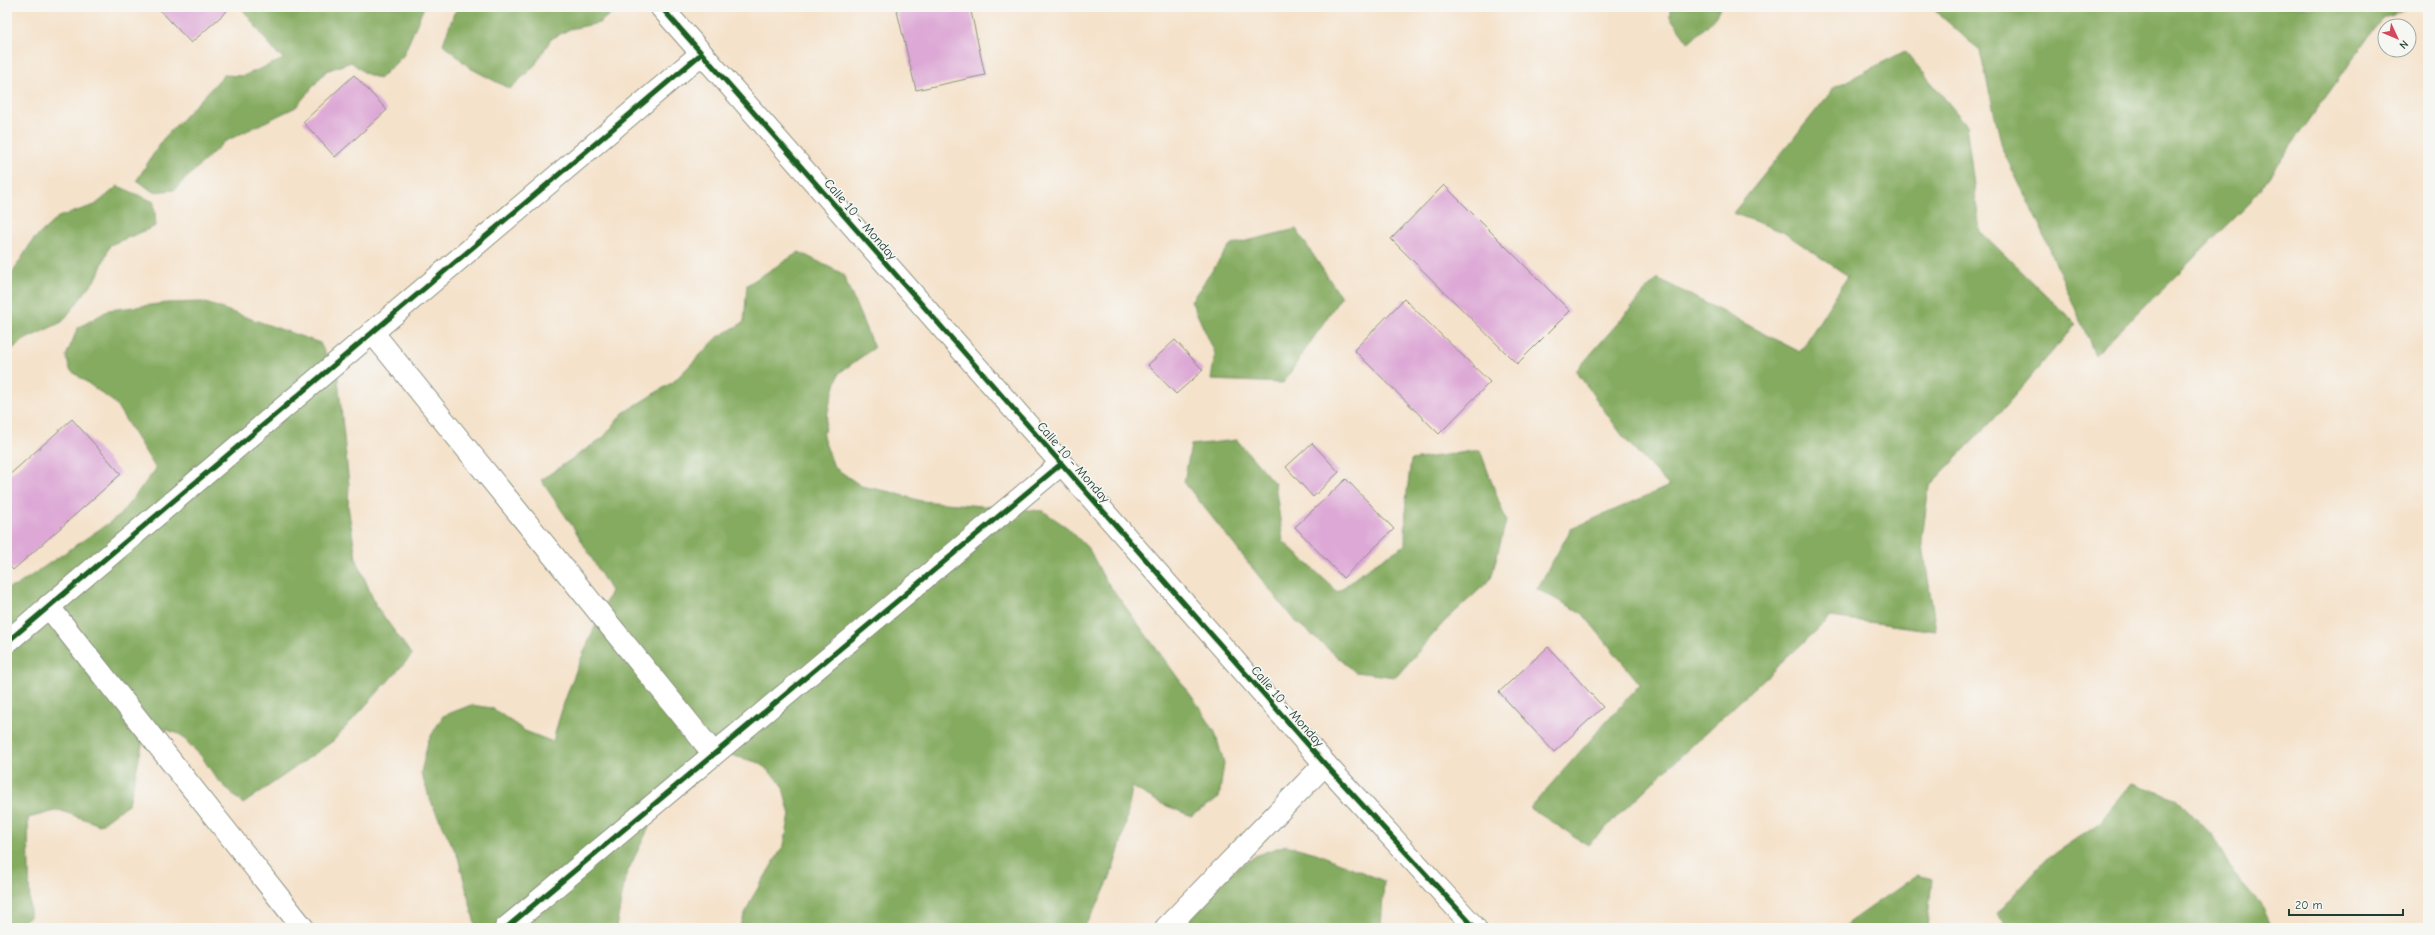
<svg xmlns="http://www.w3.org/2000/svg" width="2435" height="935" viewBox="0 0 2435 935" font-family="'Comic Neue',sans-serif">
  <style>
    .forest { fill: #85ab61; stroke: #52744a }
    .building { fill: #dda8d6 }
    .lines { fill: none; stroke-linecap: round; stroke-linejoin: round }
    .minor-casing { stroke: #8a9080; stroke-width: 24 }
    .tertiary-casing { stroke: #8a9080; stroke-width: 24 }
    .minor { stroke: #fff; stroke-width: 22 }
    .tertiary { stroke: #fff; stroke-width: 22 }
    .cycleway-casing { stroke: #f6f6f2; stroke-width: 8 }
    .cycleway { stroke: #1b5e20; stroke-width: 5 }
    .labels { text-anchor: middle; stroke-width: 3.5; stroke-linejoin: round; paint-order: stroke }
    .street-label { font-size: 13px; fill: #1f3d34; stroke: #f6f6f2 }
  </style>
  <rect width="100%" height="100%" fill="#f6f6f2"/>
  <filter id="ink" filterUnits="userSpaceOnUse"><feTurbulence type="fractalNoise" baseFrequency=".025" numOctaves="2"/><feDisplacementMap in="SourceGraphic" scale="8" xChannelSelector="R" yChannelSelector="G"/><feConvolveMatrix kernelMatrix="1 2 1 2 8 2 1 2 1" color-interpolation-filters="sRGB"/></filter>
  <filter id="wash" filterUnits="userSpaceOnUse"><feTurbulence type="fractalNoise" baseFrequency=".012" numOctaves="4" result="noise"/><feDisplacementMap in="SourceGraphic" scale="16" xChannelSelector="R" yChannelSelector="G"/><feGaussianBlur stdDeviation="0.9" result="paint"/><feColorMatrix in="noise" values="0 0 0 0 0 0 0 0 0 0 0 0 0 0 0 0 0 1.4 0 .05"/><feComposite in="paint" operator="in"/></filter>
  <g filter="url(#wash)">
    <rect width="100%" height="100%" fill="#f5e2cb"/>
    <path class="forest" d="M241 7H424L403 56 379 79 365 73 351 62 326 71 296 107 224 142 174 190 153 192 137 180 163 139 224 75 243 76 284 59 275 52Z
      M459 7H619L599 23 570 29 551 39 535 65 510 89 470 68 443 44 454 13Z
      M1670 7H1721L1714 19 1689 43 1670 17Z
      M1931 7H2413L2382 18 2251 202 2095 355 2040 226 2003 151 1980 51Z
      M1905 51 1966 124 1980 231 2076 324 1998 415 1929 486 1922 539 1936 631 1831 617 1657 778 1588 845 1530 808 1640 684 1582 613 1537 589 1571 529 1669 486 1624 438 1576 371 1657 278 1800 352 1848 276 1783 232 1733 213 1835 87Z
      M118 186 154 202 156 226 110 245 97 277 62 322 24 340 7 353V281L33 240 58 217 95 205Z
      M1296 229 1341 297 1283 383 1211 380 1215 353 1191 301 1230 245Z
      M799 252 843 274 874 348 839 373 830 402 823 437 834 467 861 486 891 492 921 501 1043 511 1068 528 1089 549 1104 578 1198 705 1215 732 1224 764 1219 798 1191 816 1162 804 1132 787C1125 837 1112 886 1083 928H739L752 898 784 845 790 815 782 784 760 763 727 754 654 817 626 875 616 928H476L458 857 431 802 421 773 428 741 443 716 471 705 492 708 525 731 553 742C565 689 589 641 611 591L575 530 541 480 604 437 623 413 673 382 718 337 744 322 747 285Z
      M203 302 320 343 338 378 349 485 348 506 356 558 376 606 412 655 333 741 243 804 216 778 202 757 179 734 147 723 129 803 100 825 59 810 28 818 30 917 7 927V588L16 586 119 516 156 469 115 403 70 370 66 356 78 328 109 310 167 303Z
      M1237 440 1275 484 1283 541 1338 592 1366 569 1405 545 1406 500 1411 460 1480 450 1506 521 1491 579 1444 622 1396 677 1355 672 1293 619 1184 482 1191 445Z
      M2132 783 2176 798 2213 836 2233 873 2260 903 2271 928H2008L1996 914 2046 859 2099 823Z
      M1286 845 1316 853 1384 881 1381 928H1176L1228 875 1257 855Z
      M1916 875 1932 879 1927 928H1844L1849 922Z"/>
    <g id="blocks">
      <path class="building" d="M157 7H224L227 11 191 43Z
        M896 7H970L985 75 916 90Z
        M354 75 387 110 335 157 303 122Z
        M1444 185 1570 311 1517 364 1391 239Z
        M1404 299 1490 382 1439 434 1354 350Z
        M1175 340 1203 370 1176 394 1148 365Z
        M72 419 121 474 13 570 7 563V477Z
        M1312 443 1339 472 1313 497 1286 467Z
        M1346 479 1394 529 1343 578 1295 527Z
        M1548 647 1603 707 1554 752 1499 692Z"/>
    </g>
  </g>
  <g filter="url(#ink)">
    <use href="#blocks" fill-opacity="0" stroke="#8a9080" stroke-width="1"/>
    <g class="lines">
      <g class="minor-casing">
        <path id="minor" d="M372 332 714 754
          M48 606 303 928
          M7 642 701 54
          M506 928 1061 464
          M1166 928 1325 764"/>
      </g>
      <g class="tertiary-casing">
        <path id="tertiary" d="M661 7 1325 764 1475 928"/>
      </g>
      <use href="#minor" class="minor"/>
      <use href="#tertiary" class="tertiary"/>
      <g class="cycleway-casing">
        <path id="cycleway" d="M661 7 1325 764 1475 928
          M7 642 701 54
          M506 928 1061 464"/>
      </g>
      <use href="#cycleway" class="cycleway"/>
    </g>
  </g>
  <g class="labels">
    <g class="street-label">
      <text transform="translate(861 219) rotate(49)" y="5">Calle 10 - Monday</text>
      <text transform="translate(1074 462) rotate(49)" y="5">Calle 10 - Monday</text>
      <text transform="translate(1288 706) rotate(49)" y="5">Calle 10 - Monday</text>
    </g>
  </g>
  <rect width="2435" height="935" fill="none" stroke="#f6f6f2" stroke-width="24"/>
  <g transform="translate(2397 38) rotate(134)"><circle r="19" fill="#f6f6f2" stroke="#a0aca6"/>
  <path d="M0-3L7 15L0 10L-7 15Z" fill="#d1495b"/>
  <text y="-6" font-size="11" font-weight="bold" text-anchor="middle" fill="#1f3d34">N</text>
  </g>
  <path d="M2289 909v6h114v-6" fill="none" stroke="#1f3d34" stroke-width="2"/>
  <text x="2295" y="909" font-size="12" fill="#1f3d34" stroke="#f6f6f2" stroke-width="3" paint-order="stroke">20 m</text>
</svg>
